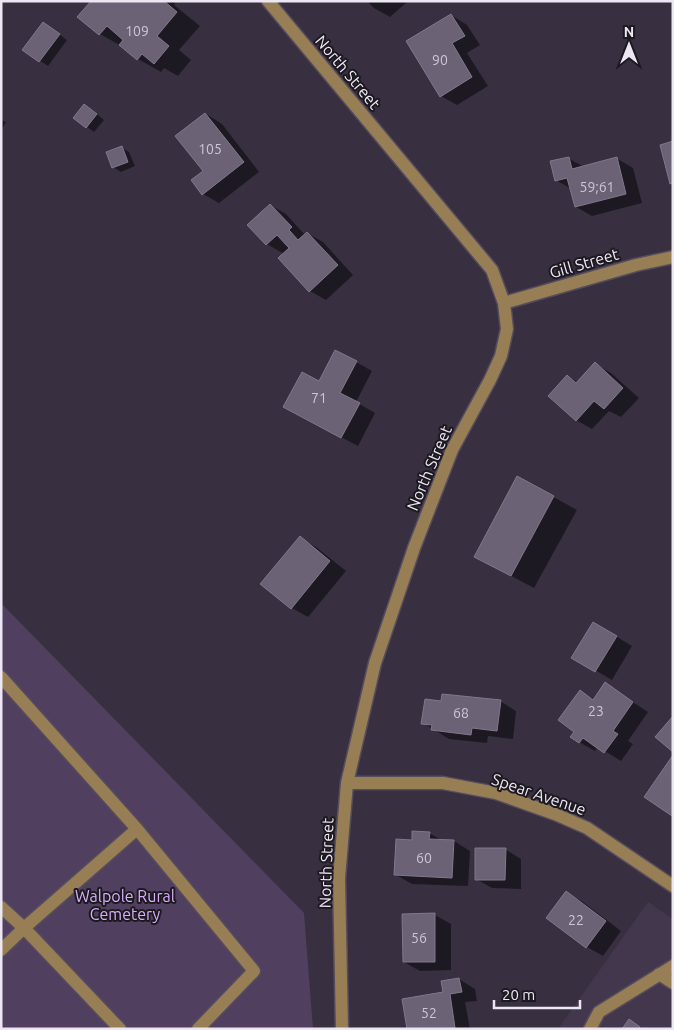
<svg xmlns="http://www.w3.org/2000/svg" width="674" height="1030" viewBox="0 0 674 1030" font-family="Ubuntu,sans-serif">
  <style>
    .built { fill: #43374e }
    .green { fill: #503f5e }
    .shadow { fill: #0007 }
    .building { fill: #6c6276; stroke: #82778c }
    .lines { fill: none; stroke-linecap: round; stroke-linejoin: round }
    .minor-casing { stroke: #554c5d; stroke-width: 15 }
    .minor { stroke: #977e54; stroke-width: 12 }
    .labels { text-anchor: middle; stroke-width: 4; stroke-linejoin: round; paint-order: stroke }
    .number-label { font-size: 14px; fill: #cdc6d4 }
    .street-label { font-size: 16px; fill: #ede7f3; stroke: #1d1921 }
    .park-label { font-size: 16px; fill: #d8aefb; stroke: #1d1921 }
  </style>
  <rect width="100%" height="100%" fill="#382f40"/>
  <path class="built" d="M648 902 673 919V1029H558Z"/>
  <path class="green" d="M1 603 304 913 313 1029H1Z"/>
  <path class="shadow" d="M92 1H176L174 5 200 26 179 50 191 60 178 76 164 68 161 72 138 59 123 47 100 34 79 17Z
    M367 1H408L390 17 374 8Z
    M451 15 467 25 480 45 467 53 488 86 457 105 441 96Z
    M51 28 67 40 48 66 24 50Z
    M92 110 104 120 94 132 75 118Z
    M206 114 222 124 259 172 219 203 203 194Z
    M1 120 6 122 1 131Z
    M121 147 129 152 135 166 121 172 113 167Z
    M568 158 584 167 616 158 633 168 642 203 592 216 576 207 571 189 556 180Z
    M270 205 286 214 305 235 307 233 323 242 353 275 326 300 310 291 284 254 267 244 249 225Z
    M356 362 372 371 356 402 375 413 358 446 300 416 320 383Z
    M595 364 611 373 639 398 621 417 609 411 592 429 576 420 567 376 577 382Z
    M518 477 577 510 534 588 498 569Z
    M300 538 316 547 346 571 308 617 292 608Z
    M594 623 632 646 612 680 573 657Z
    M605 684 648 712 628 741 633 744 621 761 598 747 595 751 579 742 576 731 580 692 594 700Z
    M500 701 516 711 513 739 488 736 487 743 449 739 423 723 442 703Z
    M429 833 443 841H454L470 851 468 886 412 884 396 875 413 841Z
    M505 849 521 859V889L492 888 476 879Z
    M567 893 583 902 621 931 603 956 587 947Z
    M435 915 451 924V970L420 971 404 962Z
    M459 979 475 989 477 1001 465 1002 470 1029H409Z"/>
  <path class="building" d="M91 1H164L177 12 157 36 169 46 154 64 142 54 137 60 119 45 123 40 107 26 99 35 77 17Z
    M451 14 465 36 452 43 472 77 440 97 406 41Z
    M43 22 60 34 39 62 22 50Z
    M84 104 97 114 86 128 73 118Z
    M205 113 244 162 202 195 191 180 203 171 175 136Z
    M673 141V183L670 184 660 145Z
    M122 146 128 162 112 168 106 152Z
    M569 157 572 169 617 157 626 194 575 207 567 178 555 181 550 161Z
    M270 204 292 227 289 230 298 240 307 232 338 265 309 292 278 258 289 248 277 235 266 245 247 225Z
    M335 350 357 361 340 393 360 403 341 438 283 407 302 372 319 381Z
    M595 362 623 388 604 409 594 401 576 421 548 396 567 375 576 383Z
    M517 476 554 496 511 576 474 557Z
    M300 536 330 561 291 609 260 584Z
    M593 622 617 636 595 672 571 658Z
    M605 682 633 702 613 731 618 734 604 753 583 738 579 743 570 737 574 732 558 720 580 690 593 700Z
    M442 694 501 700 497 731 472 728 471 735 431 730 432 725 421 724 425 699 441 701Z
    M673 716V752L655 737Z
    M673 755V814L672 816 644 797Z
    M412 831 430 832 429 839 454 840 452 878 394 875 396 839 412 840Z
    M475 848H506L505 880H475Z
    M566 891 606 921 586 948 546 918Z
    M435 913V962H403L402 914Z
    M459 978 462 992 450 994 455 1028 407 1029 402 999 443 992 441 981Z
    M629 1019 640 1027 639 1029H622Z"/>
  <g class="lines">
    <g class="minor-casing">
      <path id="minor" d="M268 1 492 270 504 303 507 329 501 356 490 380 452 450 414 548 375 663 347 783 339 878 342 1029
        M504 303 636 265 673 257
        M1 677 137 829 254 971 198 1029
        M347 783H443L496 793 555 814 587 828 673 886
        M1 907 24 928 120 1029
        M1 950 24 928 137 829
        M659 974 673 983
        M590 1029 599 1012 673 966"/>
    </g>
    <use href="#minor" class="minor"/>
  </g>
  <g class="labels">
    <g class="number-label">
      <text x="137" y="36">109</text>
      <text x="440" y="65">90</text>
      <text x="210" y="154">105</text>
      <text x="597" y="192">59;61</text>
      <text x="319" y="403">71</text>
      <text x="596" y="716">23</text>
      <text x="461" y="718">68</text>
      <text x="424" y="863">60</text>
      <text x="576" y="925">22</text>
      <text x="419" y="943">56</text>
      <text x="429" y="1018">52</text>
    </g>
    <g class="street-label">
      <text transform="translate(348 72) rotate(50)" y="6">North Street</text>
      <text transform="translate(584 263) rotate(-16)" y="6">Gill Street</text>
      <text transform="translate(429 468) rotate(-67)" y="6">North Street</text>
      <text transform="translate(539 794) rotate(19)" y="6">Spear Avenue</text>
      <text transform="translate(326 863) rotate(-88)" y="6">North Street</text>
    </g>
    <g class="park-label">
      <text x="125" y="902">Walpole Rural<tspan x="125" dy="18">Cemetery</tspan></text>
    </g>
  </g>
  <rect width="674" height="1030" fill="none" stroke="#ede7f3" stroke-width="5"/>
  <g transform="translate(629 45)" stroke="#1d1921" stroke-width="4" paint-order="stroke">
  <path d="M0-4L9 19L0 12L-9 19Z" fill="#ede7f3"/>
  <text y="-8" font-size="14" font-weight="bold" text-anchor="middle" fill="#ede7f3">N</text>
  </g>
  <path d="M494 1000v8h86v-8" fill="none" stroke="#ede7f3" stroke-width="2.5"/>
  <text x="502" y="1000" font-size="15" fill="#ede7f3" stroke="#1d1921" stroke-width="4" paint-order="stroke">20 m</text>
</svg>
